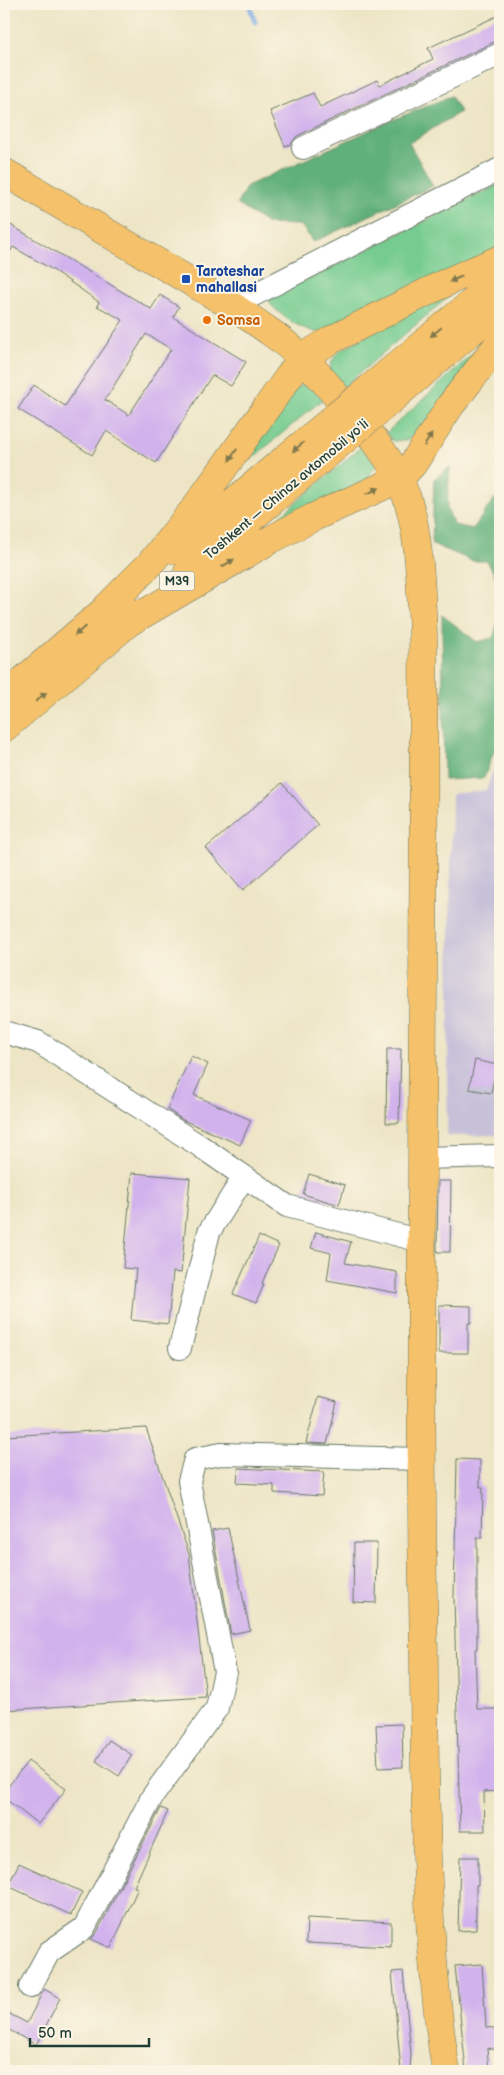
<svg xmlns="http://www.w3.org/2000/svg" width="504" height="2075" viewBox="0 0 504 2075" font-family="'Balsamiq Sans',sans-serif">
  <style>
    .industrial { fill: #c6c0d9 }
    .green { fill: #76cc90; stroke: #4a8462 }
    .forest { fill: #60b07a; stroke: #407657 }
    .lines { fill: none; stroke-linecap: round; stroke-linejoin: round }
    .stream { stroke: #79a9e3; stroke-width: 5 }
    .building { fill: #d1b2ed; fill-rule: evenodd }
    .minor-casing { stroke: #677867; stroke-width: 24 }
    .major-casing { stroke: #677867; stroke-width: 29 }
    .highway-casing { stroke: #677867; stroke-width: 29 }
    .minor { stroke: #fff; stroke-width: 22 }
    .major { stroke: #f5c16b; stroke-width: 28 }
    .highway { stroke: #f5c16b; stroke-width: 28 }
    .highway-bridge-casing { stroke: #677867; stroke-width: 29; stroke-linecap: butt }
    .highway-bridge { stroke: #f5c16b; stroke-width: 28 }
    .oneway { fill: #7f784d }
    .transit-dot { fill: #1a4fb4; stroke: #fcf5e5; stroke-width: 2 }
    .food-dot { fill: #e8710a; stroke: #fcf5e5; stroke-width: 2 }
    .labels { text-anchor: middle; stroke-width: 4; stroke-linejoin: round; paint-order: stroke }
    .shield { fill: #fcf5e5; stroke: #617469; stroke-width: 1 }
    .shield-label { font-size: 12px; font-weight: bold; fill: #1f3d34 }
    .transit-label { font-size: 14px; font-weight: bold; fill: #164399; stroke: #fcf5e5; text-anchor: start }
    .food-label { font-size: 14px; font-weight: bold; fill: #c56008; stroke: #fcf5e5; text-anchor: start }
    .street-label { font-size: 14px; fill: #1f3d34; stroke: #fcf5e5 }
  </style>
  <rect width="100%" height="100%" fill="#fcf5e5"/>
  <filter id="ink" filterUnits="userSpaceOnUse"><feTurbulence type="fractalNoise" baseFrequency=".02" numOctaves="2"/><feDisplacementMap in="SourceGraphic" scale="10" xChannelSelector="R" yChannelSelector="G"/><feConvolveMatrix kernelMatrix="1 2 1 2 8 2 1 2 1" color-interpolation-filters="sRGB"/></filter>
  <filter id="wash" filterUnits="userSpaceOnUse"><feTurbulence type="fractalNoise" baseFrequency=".0096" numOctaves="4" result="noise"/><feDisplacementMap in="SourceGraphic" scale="20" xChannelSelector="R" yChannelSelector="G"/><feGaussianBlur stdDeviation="1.12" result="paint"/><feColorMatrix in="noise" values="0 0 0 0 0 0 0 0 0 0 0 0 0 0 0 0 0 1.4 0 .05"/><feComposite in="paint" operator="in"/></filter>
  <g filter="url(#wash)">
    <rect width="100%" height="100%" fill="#ede5c5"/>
    <path class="industrial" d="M500 750V1135L447 1136 452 794 486 790Z"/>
    <path class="green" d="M500 184V247L323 334C299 328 287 321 270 304V298Z
      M476 273 341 389 330 371 331 363 338 352Z
      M500 329 425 425 408 440 393 441 386 433Z
      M303 385 314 390 323 399 206 497 292 389Z
      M361 447 376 465 365 483 264 530Z"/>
    <path class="forest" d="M451 96 460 112 409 143 433 186 313 242 301 225 268 224 237 204 247 186 395 119Z
      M450 467 447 508 454 525 473 529 495 498 500 502V584L487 561H473L432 544 434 479Z
      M442 615 477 642 493 638 500 616V735L484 778 444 780Z"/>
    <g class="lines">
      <path class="stream" d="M249 4 255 22"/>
    </g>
    <g id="blocks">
      <path class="building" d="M497 16 500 23V41L494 42 297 136 291 144 285 146 270 111 313 93 320 107 377 80 380 85 433 59 428 48Z
        M4 221 151 309 160 295 179 307 173 317 246 362 231 386 212 375 156 463 106 431 92 455 18 409 34 385 65 406 123 320 97 306 99 302 53 270 13 247 4 262ZM146 334 171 349 129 415 105 400Z
        M282 783 318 825 243 890 206 848Z
        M387 1049H401L399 1123H386Z
        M191 1056 208 1064 194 1095 251 1120 240 1145 183 1120 167 1109Z
        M475 1060 497 1065 491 1093 469 1089Z
        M132 1173 190 1178 181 1273 173 1272 168 1324 131 1320 136 1269 123 1268Z
        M309 1174 345 1185 339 1205 303 1194Z
        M438 1181H451L450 1252H437Z
        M316 1232 351 1242 345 1263 397 1272V1293L327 1280 331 1253 311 1248Z
        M259 1236 279 1245 262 1283 264 1284 256 1303 233 1294Z
        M439 1305 471 1306V1323H468V1353H439Z
        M318 1397 337 1402 327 1444 306 1443Z
        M146 1428 189 1554 206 1697 4 1710V1436Z
        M457 1459 480 1460V1487H483L482 1538H477V1649H475L477 1709H499L500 1771V1791L484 1792 485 1831H460L454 1597Z
        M238 1468 324 1472 322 1496 274 1493V1485L237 1483Z
        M228 1528 250 1630 231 1634 212 1531Z
        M354 1543H377L376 1603 353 1602Z
        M402 1724 403 1767 378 1768 376 1725Z
        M109 1740 132 1755 119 1776 96 1761Z
        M28 1761 66 1789 38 1824 4 1798V1792Z
        M161 1808 168 1811 134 1887 138 1888 111 1948 91 1939 96 1934Z
        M460 1857H478V1885H476V1930L458 1931Z
        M19 1863 82 1892 71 1915 8 1886Z
        M307 1918 391 1922V1947L306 1943Z
        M482 1964 486 2027 500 2029V2050L487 2048 489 2070 466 2071 455 1966Z
        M403 1971 411 2054 410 2071H401L392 1972Z
        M44 1989 60 1998 36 2045 4 2027V2011L27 2023Z"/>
    </g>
  </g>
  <g filter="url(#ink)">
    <use href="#blocks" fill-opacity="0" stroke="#677867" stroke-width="1"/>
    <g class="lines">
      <g class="minor-casing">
        <path id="minor" d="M303 148 500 54
          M232 306 500 169
          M4 1032 38 1042 200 1146 287 1206 421 1241
          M421 1158 500 1156
          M180 1348 209 1232 244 1177
          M30 1987 49 1952 84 1928 152 1797 217 1708 225 1672 189 1481 195 1459 221 1454 421 1459"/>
      </g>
      <g class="major-casing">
        <path id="major" d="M4 172 232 306C256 322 281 338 302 358 315 370 327 384 338 398 365 428 393 458 407 498 420 535 421 593 423 634 426 954 418 1275 423 1595 426 1754 421 1914 446 2071"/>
      </g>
      <g class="highway-casing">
        <path id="highway" d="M370 388 500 279
          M385 405 500 307
          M176 550 336 416
          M188 572 351 434
          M107 607 149 565 195 508 302 358 331 340 449 281 500 259
          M126 624 270 540 314 517 399 479 413 464 450 406 500 342
          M4 697 122 595
          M4 728 140 613"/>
      </g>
      <use href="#minor" class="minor"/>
      <use href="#major" class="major"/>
      <use href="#highway" class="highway"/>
      <g class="highway-bridge-casing">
        <path id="highway-bridge" d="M336 416 370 388
          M351 434 385 405"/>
      </g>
      <use href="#highway-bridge" class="highway-bridge"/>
    </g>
    <defs><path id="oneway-solid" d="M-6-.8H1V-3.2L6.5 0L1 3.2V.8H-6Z" transform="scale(1.25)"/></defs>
    <g class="oneway">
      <use href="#oneway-solid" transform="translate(456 279) rotate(156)"/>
      <use href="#oneway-solid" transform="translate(436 332) rotate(140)"/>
      <use href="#oneway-solid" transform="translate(428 440) rotate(-57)"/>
      <use href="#oneway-solid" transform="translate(298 447) rotate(140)"/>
      <use href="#oneway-solid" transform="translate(233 455) rotate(124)"/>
      <use href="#oneway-solid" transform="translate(373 491) rotate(-25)"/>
      <use href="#oneway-solid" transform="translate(228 563) rotate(-31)"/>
      <use href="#oneway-solid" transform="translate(80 631) rotate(139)"/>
      <use href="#oneway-solid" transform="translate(41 697) rotate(-40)"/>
    </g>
  </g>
  <rect class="transit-dot" x="181" y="274" width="10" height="10" rx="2.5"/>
  <circle class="food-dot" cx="207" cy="320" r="5"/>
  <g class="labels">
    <rect class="shield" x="159.5" y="571.5" width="35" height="19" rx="4"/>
    <g class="shield-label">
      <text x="177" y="585">M39</text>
    </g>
    <g class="transit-label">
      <text x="196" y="276">Taroteshar<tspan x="196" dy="16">mahallasi</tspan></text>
    </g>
    <g class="food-label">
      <text x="217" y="325">Somsa</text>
    </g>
    <g class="street-label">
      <text transform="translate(286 489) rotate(-40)" y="5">Toshkent — Chinoz avtomobil yoʻli</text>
    </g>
  </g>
  <rect width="504" height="2075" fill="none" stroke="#fcf5e5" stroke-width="20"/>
  <path d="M30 2038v8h119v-8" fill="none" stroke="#1f3d34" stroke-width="2.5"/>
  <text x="38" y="2038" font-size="15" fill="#1f3d34" stroke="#fcf5e5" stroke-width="4" paint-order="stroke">50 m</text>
</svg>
